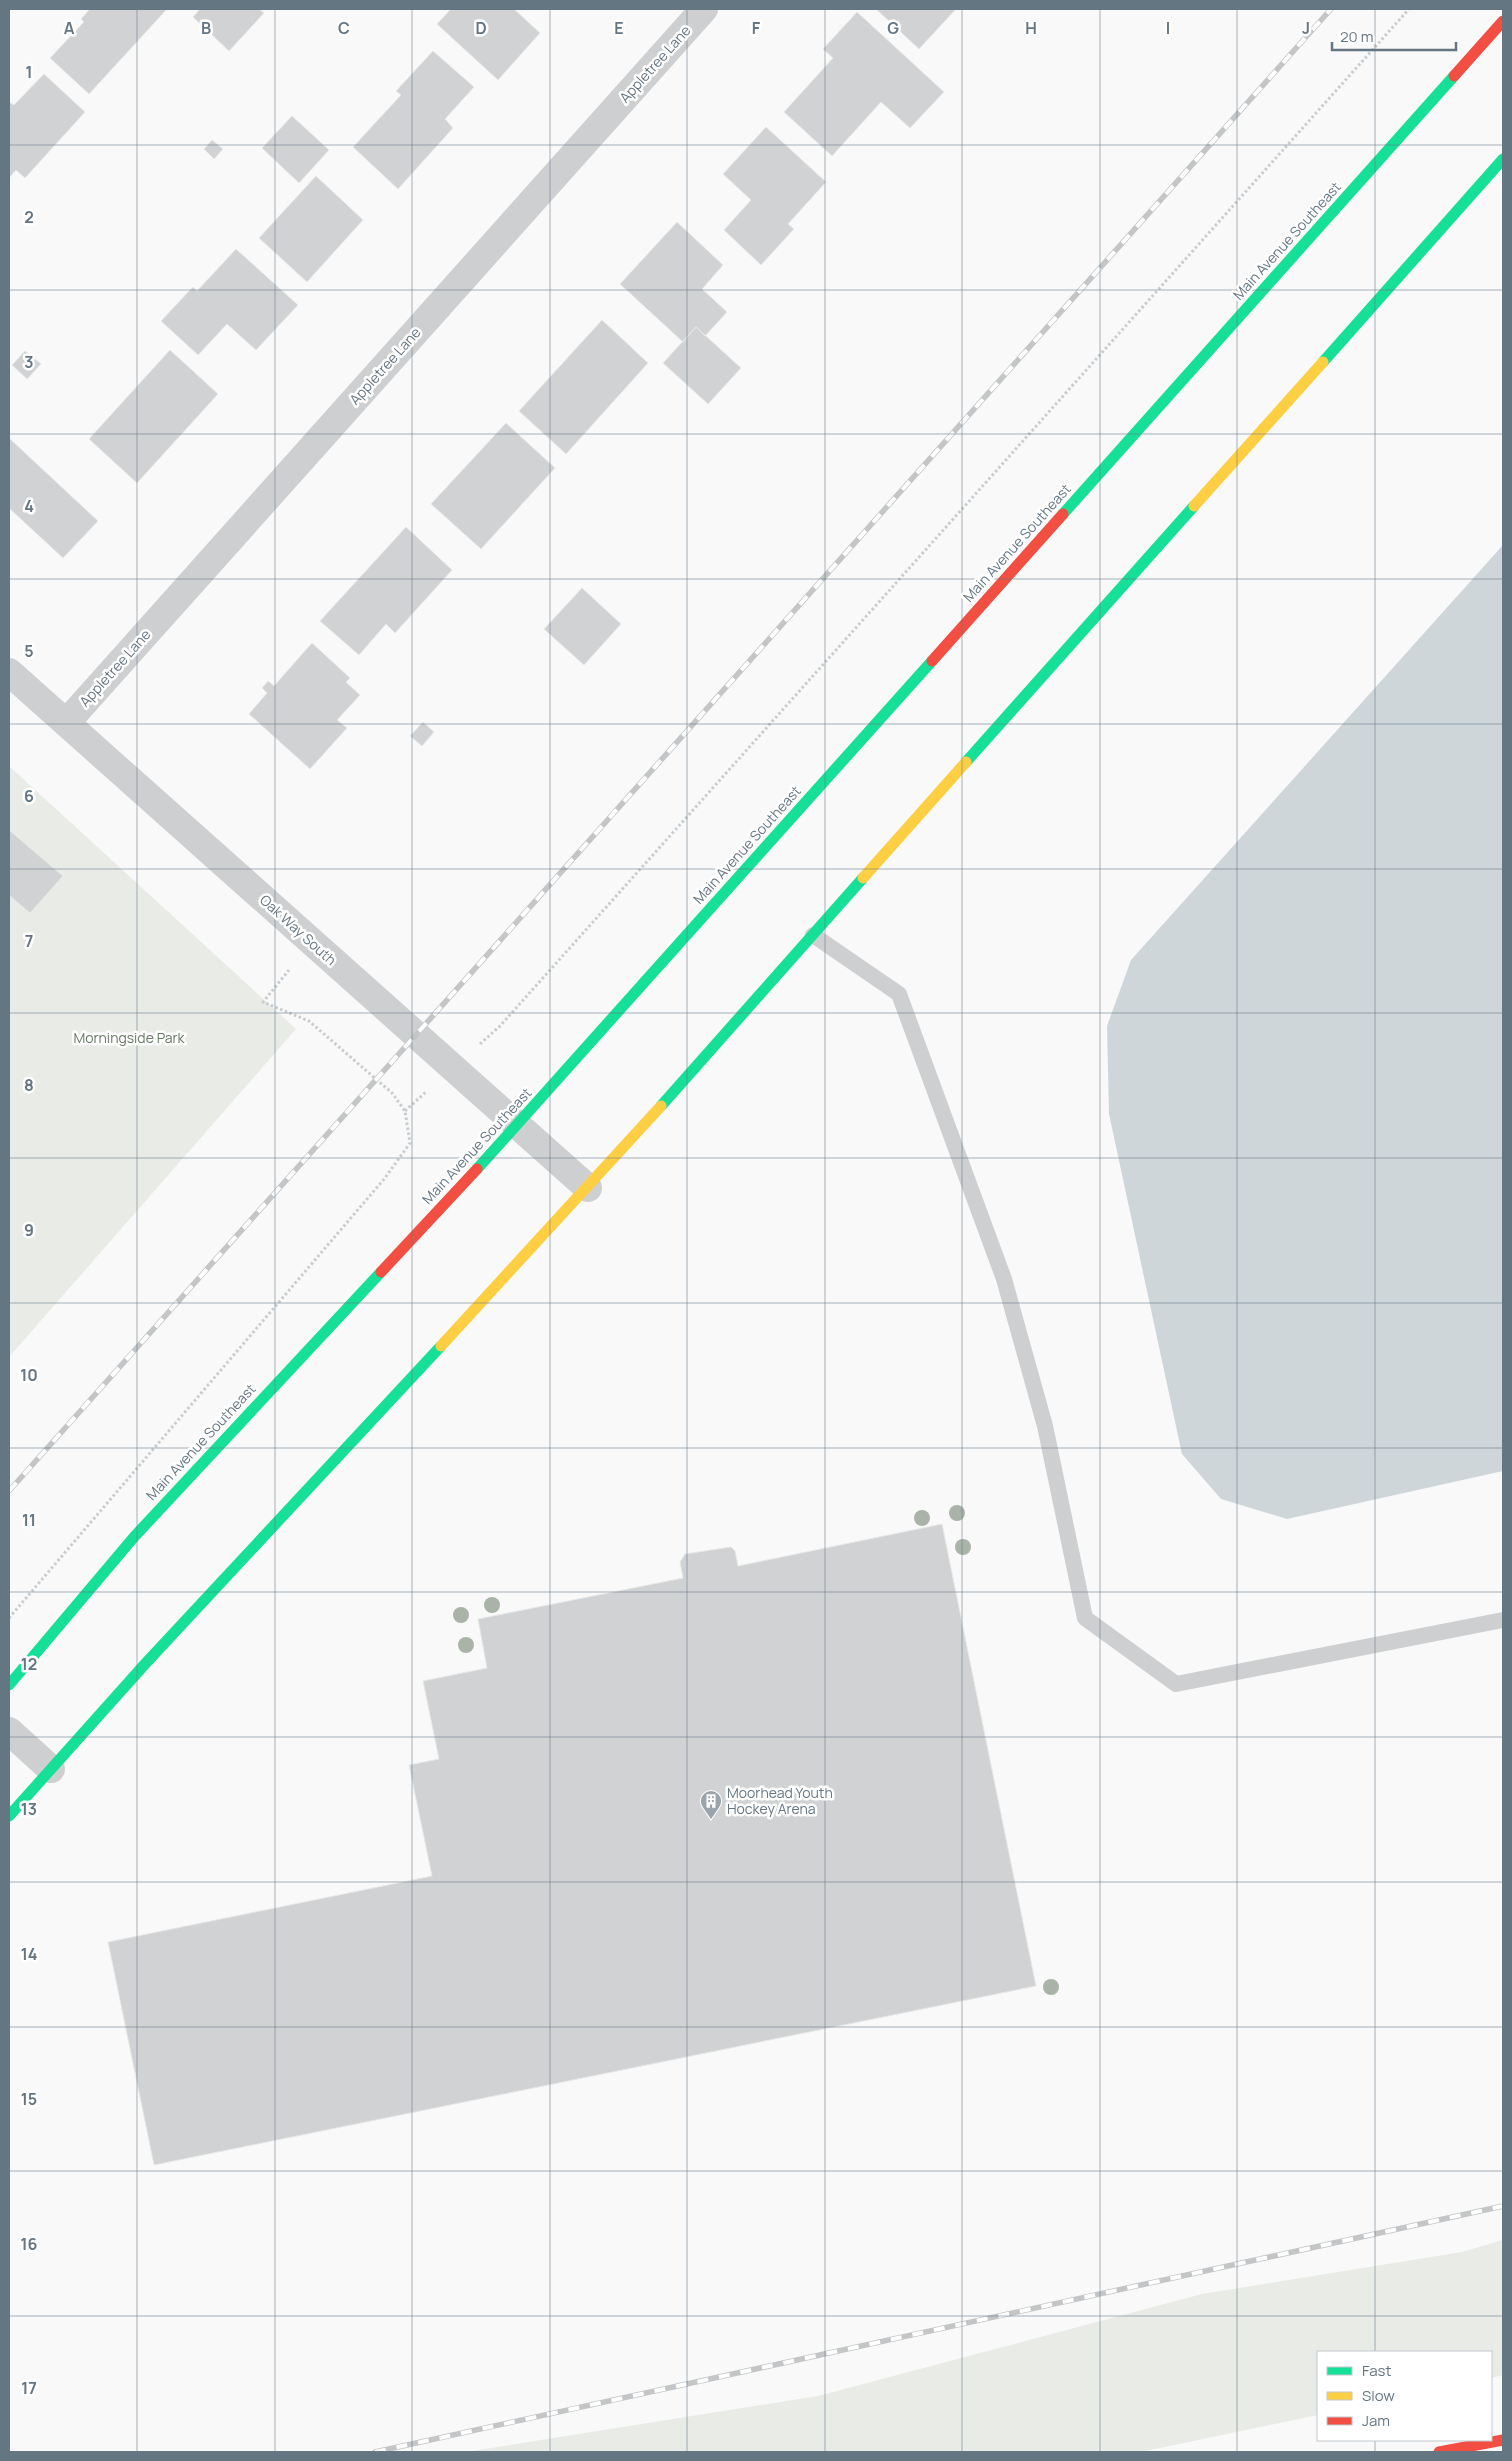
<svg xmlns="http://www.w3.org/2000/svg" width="1512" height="2461" viewBox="0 0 1512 2461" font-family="Manrope,sans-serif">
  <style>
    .green { fill: #e8ebe6 }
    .water { fill: #ced6d9 }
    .building { fill: #d0d2d3; stroke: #e8e8e8 }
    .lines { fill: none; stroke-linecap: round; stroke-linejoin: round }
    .path { stroke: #cbcccd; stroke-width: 3; stroke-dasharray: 2.5 2.5; stroke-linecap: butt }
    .lane { stroke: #cecfd0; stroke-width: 16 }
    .street { stroke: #cecfd0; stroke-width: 28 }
    .fast { stroke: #16e098; stroke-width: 11 }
    .slow { stroke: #ffcf43; stroke-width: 11 }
    .jam { stroke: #f24e42; stroke-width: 11 }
    .rail-casing { stroke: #c3c5c6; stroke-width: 5.5 }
    .rail { stroke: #fff; stroke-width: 4; stroke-dasharray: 11; stroke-linecap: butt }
    .tree { fill: #a9b3a7 }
    .grid { fill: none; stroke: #657683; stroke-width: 1; stroke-opacity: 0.55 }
    .labels { text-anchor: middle; stroke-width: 5; stroke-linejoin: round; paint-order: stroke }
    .street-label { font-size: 14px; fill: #657683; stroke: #fff }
    .park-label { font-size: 14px; fill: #687a64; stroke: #fff }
    .poi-label { font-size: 14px; fill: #657683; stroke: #fff; text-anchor: start }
    .grid-label { font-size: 16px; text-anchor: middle; font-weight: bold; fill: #657683; stroke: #fff; stroke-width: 5; stroke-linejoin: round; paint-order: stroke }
  </style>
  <rect width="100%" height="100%" fill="#f9f9f9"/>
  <path class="green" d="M9 766 296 1029 9 1357Z
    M1503 2240V2375L1491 2378V2352H1318V2415L1141 2452H466L818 2396 1202 2294 1462 2252Z"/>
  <path class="water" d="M1503 545V1471L1287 1519 1221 1499 1182 1454 1109 1114 1107 1026 1131 960Z"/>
  <path class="building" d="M90 9H167L89 94 50 58 84 22 81 19Z
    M200 9H259L264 13 229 51 193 17Z
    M451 9H514L540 33 498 80 437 24Z
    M876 9H956L919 49Z
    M857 12 944 92 910 128 881 102 832 156 784 112 833 58 823 49Z
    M433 51 474 87 445 119 453 128 398 189 353 147 401 95 396 91Z
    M44 74 85 112 25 178 16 170 9 178V102L14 105Z
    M292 116 329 150 299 183 262 148Z
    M766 127 826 182 788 224 794 229 761 265 724 230 751 200 723 174Z
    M212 140 223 149 214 159 204 149Z
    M316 176 363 220 307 282 259 238Z
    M677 222 723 265 702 289 727 312 705 336 696 327 683 342 620 284Z
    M236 249 298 305 256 350 227 324 198 355 161 321 193 287 197 291Z
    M602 320 648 363 566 454 519 411Z
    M696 327 741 368 708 404 663 363Z
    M170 350 218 394 137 483 89 439Z
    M25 351 41 364 27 379 12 365Z
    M506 423 555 468 481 549 431 504Z
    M9 438 98 521 63 558 9 508Z
    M406 527 452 570 395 633 386 624 359 655 320 621Z
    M582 588 621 624 584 665 544 629Z
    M312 643 350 678 346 682 360 695 337 720 347 728 310 769 249 714 267 693 262 688 268 681 274 686Z
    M423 722 434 732 422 746 410 736Z
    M9 830 63 876 30 913 9 895Z
    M942 1524 1036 1986 154 2165 108 1942 432 1876 409 1765 439 1759 423 1681 487 1668 478 1619 683 1578 680 1562 685 1554 731 1547 735 1551 738 1566Z"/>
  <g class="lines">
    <path class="path" d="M480 1044 500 1026 1409 9
      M405 1111 427 1091
      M9 1618 385 1178 410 1143 405 1111 392 1093 309 1021 263 1002 289 970"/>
    <path class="lane" d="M813 935 899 994 1004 1279 1045 1426 1085 1618 1176 1684 1503 1620"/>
    <path class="street" d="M9 672 588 1188
      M66 723 704 9
      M9 1731 51 1769"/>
    <path class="fast" d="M1323 362 1503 159
      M1063 514 1454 76
      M966 762 1194 506
      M661 1106 863 878
      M477 1169 932 661
      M9 1685 134 1537 381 1272
      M9 1816 145 1664 441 1346"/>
    <path class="slow" d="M1194 506 1323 362
      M863 878 966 762
      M441 1346 661 1106"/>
    <path class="jam" d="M1454 76 1503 21
      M932 661 1063 514
      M381 1272 477 1169
      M1439 2452 1503 2440"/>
    <g class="rail-casing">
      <path id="rail" d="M9 1491 1331 9
        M375 2452 1503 2206"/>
    </g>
    <use href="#rail" class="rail"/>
  </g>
  <g class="tree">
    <circle cx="957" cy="1513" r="8"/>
    <circle cx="922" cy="1518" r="8"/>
    <circle cx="963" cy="1547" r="8"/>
    <circle cx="492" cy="1605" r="8"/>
    <circle cx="461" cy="1615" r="8"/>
    <circle cx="466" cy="1645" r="8"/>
    <circle cx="1051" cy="1987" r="8"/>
  </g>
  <path class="grid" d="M137 9V2452M275 9V2452M412 9V2452M550 9V2452M687 9V2452M825 9V2452M962 9V2452M1100 9V2452M1237 9V2452M1375 9V2352M9 145H1503M9 290H1503M9 434H1503M9 579H1503M9 724H1503M9 869H1503M9 1013H1503M9 1158H1503M9 1303H1503M9 1448H1503M9 1592H1503M9 1737H1503M9 1882H1503M9 2027H1503M9 2171H1503M9 2316H1503M1375 2440V2452"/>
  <defs>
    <g id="building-pin" transform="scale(1.125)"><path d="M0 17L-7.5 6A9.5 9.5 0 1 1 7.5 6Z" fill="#99a4ac" stroke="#fff"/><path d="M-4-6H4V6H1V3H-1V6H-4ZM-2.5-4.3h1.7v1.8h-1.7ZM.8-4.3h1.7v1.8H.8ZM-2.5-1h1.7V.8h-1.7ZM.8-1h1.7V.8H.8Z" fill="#fff"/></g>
  </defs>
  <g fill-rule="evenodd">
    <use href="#building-pin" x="711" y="1801"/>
  </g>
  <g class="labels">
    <g class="street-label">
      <text transform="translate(655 64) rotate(-48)" y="5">Appletree Lane</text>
      <text transform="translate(1287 241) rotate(-48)" y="5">Main Avenue Southeast</text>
      <text transform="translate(385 366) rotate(-48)" y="5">Appletree Lane</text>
      <text transform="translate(1017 543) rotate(-48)" y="5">Main Avenue Southeast</text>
      <text transform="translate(115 668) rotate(-48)" y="5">Appletree Lane</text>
      <text transform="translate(747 845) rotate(-48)" y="5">Main Avenue Southeast</text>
      <text transform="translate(298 930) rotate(42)" y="5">Oak Way South</text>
      <text transform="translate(477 1146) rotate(-47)" y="5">Main Avenue Southeast</text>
      <text transform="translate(201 1442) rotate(-47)" y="5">Main Avenue Southeast</text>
    </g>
    <g class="park-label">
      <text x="129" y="1043">Morningside Park</text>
    </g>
    <g class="poi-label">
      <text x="727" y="1798">Moorhead Youth<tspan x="727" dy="16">Hockey Arena</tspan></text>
    </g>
  </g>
  <g class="grid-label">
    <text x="69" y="34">A</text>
    <text x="206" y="34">B</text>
    <text x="344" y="34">C</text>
    <text x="481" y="34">D</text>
    <text x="619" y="34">E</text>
    <text x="756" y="34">F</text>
    <text x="893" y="34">G</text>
    <text x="1031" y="34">H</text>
    <text x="1168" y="34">I</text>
    <text x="1306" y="34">J</text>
    <text x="29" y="78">1</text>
    <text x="29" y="223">2</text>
    <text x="29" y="368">3</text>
    <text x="29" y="512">4</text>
    <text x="29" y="657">5</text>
    <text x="29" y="802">6</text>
    <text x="29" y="947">7</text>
    <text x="29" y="1091">8</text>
    <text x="29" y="1236">9</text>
    <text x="29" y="1381">10</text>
    <text x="29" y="1526">11</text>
    <text x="29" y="1670">12</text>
    <text x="29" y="1815">13</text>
    <text x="29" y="1960">14</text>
    <text x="29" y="2105">15</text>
    <text x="29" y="2250">16</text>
    <text x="29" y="2394">17</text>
  </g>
  <rect width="1512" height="2461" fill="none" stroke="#657683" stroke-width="20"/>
  <rect x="1317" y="2351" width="175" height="90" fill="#ffffff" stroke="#c1c8cd"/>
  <rect x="1327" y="2367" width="25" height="8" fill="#16e098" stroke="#c1c8cd"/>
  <text x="1362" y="2376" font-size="15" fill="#657683">Fast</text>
  <rect x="1327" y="2392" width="25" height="8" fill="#ffcf43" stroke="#c1c8cd"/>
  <text x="1362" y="2401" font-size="15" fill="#657683">Slow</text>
  <rect x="1327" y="2417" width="25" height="8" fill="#f24e42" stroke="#c1c8cd"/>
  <text x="1362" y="2426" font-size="15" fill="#657683">Jam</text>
  <path d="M1332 42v8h124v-8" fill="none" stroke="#657683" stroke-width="2.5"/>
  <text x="1340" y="42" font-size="15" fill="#657683" stroke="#ffffff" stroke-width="4" paint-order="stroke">20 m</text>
</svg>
